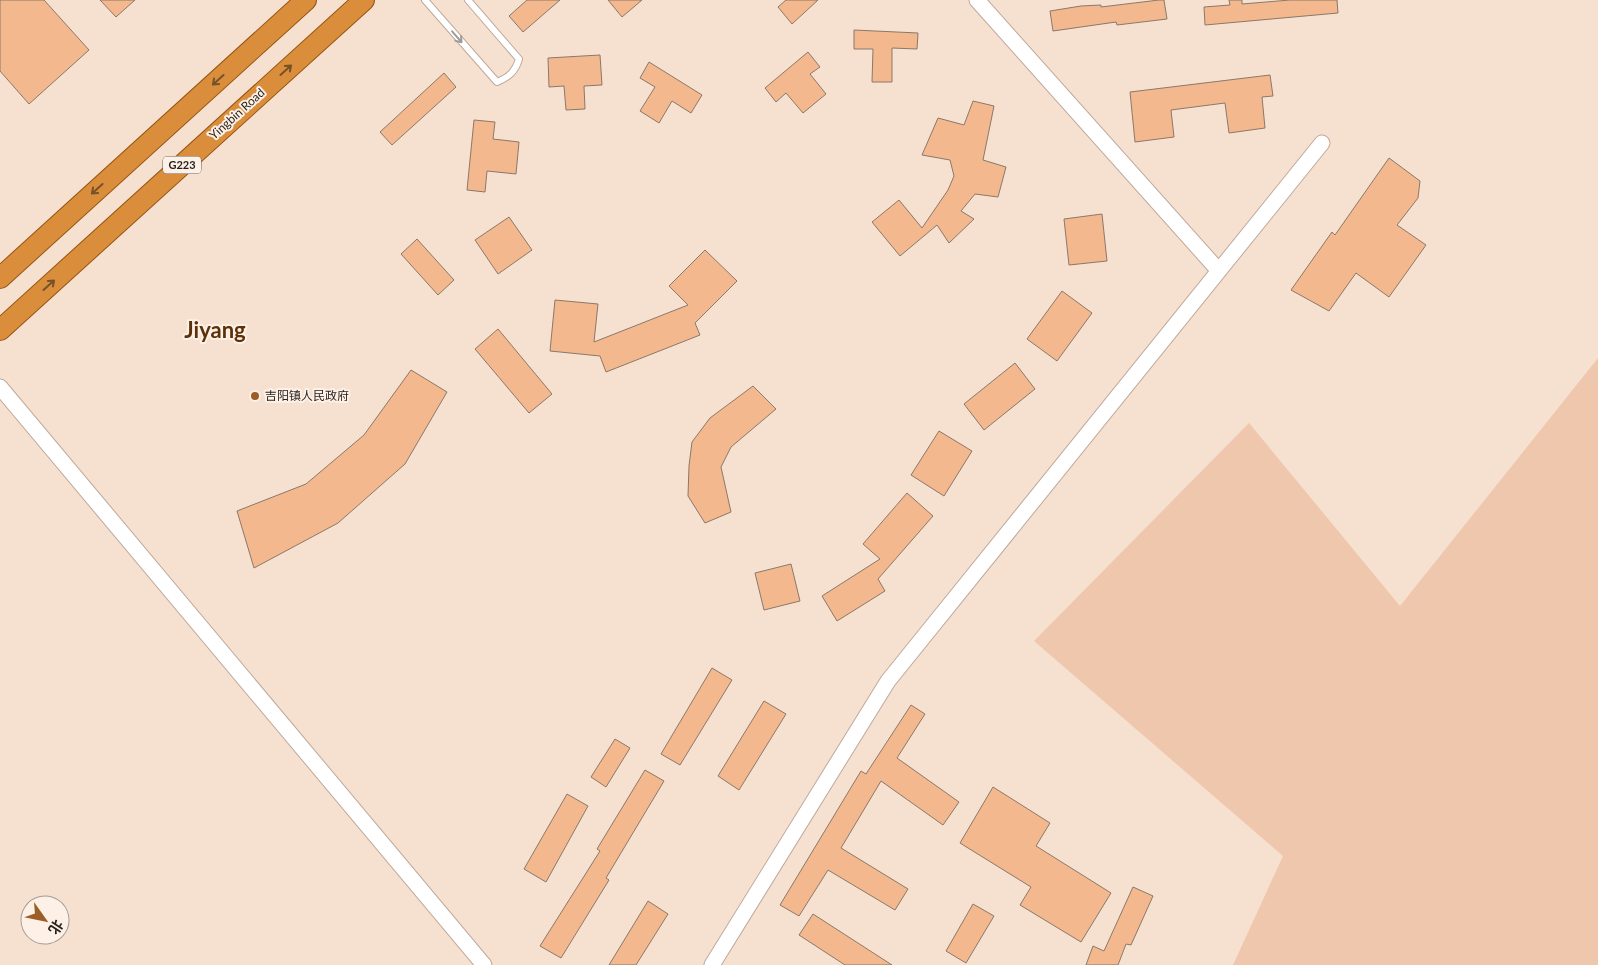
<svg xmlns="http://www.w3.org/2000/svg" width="1598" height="965" viewBox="0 0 1598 965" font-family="Lato,'Noto Sans SC',sans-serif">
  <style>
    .green { fill: #eec7ac }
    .building { fill: #f3b88d; stroke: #8b786a }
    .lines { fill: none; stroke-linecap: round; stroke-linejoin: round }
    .service-casing { stroke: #bea99b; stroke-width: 8 }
    .tertiary-casing { stroke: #bea99b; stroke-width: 17 }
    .trunk-casing { stroke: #955410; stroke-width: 22 }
    .service { stroke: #fff; stroke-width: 6 }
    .tertiary { stroke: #fff; stroke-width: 15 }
    .trunk { stroke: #da8e3c; stroke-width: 20 }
    .oneway { stroke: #9e9a98 }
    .oneway2 { stroke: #785129 }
    .poi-dot { fill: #9d5d27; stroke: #fdf0e6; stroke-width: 2 }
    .labels { text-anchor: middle; stroke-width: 4; stroke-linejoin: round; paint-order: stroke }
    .shield { fill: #fdf0e6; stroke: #675e57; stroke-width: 1 }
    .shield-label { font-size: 11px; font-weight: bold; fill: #271f1a }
    .street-label { font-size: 12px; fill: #271f1a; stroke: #fdf0e6 }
    .poi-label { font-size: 12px; fill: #271f1a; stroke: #fdf0e6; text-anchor: start }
    .town-label { font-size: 22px; font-weight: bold; fill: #5c3109; stroke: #fdf0e6 }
  </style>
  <rect width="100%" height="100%" fill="#f6e1d1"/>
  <path class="green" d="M1598 358V965H1233L1283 856 1034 641 1249 423 1400 606Z"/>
  <path class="building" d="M0 0H44L89 50 29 104 0 71Z
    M100 0H135L116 17Z
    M527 0H560L523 32 509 16Z
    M608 0H642L622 17Z
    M786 0H818L792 24 778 7Z
    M1159 0H1164L1167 19 1117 25 1116 22 1053 31 1050 11 1081 6 1101 5V7Z
    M1229 0H1242V4L1290 0H1337L1338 13 1205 25 1204 7 1230 5Z
    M854 30 918 33 917 49 892 48V82H872L873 49H854Z
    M808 52 820 67 810 74 826 94 803 113 786 93 776 102 765 88Z
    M600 55 602 85 584 86 585 109 566 110 564 86 549 87 548 58Z
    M649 62 702 95 691 113 672 101 659 123 640 111 655 87 640 78Z
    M444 73 456 87 392 145 380 132Z
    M1270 75 1273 96 1262 97 1265 128 1229 133 1225 103 1171 110 1174 137 1135 142 1130 92Z
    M973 101 994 106 983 160 1006 167 998 197 975 194 961 211 974 219 949 243 937 225 900 256 872 222 899 200 922 228 948 190 954 176 950 160 922 155 938 118 964 125Z
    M474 120 495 122 493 139 519 142 516 174 487 171 485 192 467 190Z
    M1389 158 1420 181 1418 198 1397 225 1426 245 1389 297 1356 273 1329 311 1291 290 1332 232 1335 235Z
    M1102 214 1107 261 1069 265 1064 219Z
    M509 217 532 250 498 274 475 240Z
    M417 239 454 280 438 295 401 254Z
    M705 250 737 281 695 323 700 335 606 372 600 356 550 351 555 300 598 304 594 342 688 305 669 286Z
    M1062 291 1092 313 1057 361 1027 339Z
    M498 329 552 394 529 413 475 349Z
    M1015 363 1035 389 984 430 964 404Z
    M411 370 447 392 405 464 338 523 254 568 237 511 306 484 364 435Z
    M753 386 776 409 731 447 721 467 731 512 705 523 688 496 689 466 692 442 710 418Z
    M939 431 972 451 944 496 911 475Z
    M907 493 933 516 878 579 885 591 837 621 822 596 880 559 863 544Z
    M791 564 800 601 764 610 755 573Z
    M712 668 732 680 680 765 661 754Z
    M764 701 786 714 739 790 718 776Z
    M911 705 925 714 897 758 959 802 943 825 881 781 841 848 908 889 895 910 828 870 799 916 780 905 861 771 866 774Z
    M615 739 630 748 606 787 591 777Z
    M645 770 664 781 606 878 609 880 561 958 540 946 600 851 597 849Z
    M993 787 1050 823 1036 846 1111 893 1081 942 1020 905 1031 887 960 843Z
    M567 794 588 806 546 882 524 869Z
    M1133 887 1153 896 1131 945 1126 944 1118 965H1086L1093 946 1104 951Z
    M648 901 668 914 636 965H609Z
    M973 904 994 916 966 963 946 951Z
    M813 914 892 965H845L799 935Z"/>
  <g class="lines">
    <g class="service-casing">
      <path id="service" d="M425 0 497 82C509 77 515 72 519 59L468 0"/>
    </g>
    <g class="tertiary-casing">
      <path id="tertiary" d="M977 0 1219 271
        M0 387 484 965
        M712 965 888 681 1322 143"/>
    </g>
    <g class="trunk-casing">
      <path id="trunk" d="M0 278 306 0
        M0 330 364 0"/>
    </g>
    <use href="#service" class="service"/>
    <use href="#tertiary" class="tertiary"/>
    <use href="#trunk" class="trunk"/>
  </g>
  <defs><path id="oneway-shaft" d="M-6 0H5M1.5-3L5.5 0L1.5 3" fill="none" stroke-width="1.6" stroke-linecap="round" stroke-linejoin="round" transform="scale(1.25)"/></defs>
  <use class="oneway" href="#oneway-shaft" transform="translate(457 37) rotate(49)"/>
  <g class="oneway2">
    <use href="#oneway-shaft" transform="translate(286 70) rotate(-42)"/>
    <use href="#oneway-shaft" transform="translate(218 80) rotate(138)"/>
    <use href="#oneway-shaft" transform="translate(97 189) rotate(138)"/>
    <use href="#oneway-shaft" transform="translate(49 285) rotate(-42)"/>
  </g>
  <circle class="poi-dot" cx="255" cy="396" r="5"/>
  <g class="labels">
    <rect class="shield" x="163" y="156.5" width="38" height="17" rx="4"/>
    <g class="shield-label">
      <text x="182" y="169">G223</text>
    </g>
    <g class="street-label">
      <text transform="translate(237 114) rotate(-42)" y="4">Yingbin Road</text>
    </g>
    <g class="poi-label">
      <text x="265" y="400">吉阳镇人民政府</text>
    </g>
    <g class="town-label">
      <text x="215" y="338">Jiyang</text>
    </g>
  </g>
  <g transform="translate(45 920) rotate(123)"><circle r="24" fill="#fdf0e6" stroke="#a79c94"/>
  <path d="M0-4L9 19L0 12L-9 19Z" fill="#9d5d27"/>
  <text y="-8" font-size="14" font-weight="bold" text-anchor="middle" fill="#271f1a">北</text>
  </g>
</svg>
